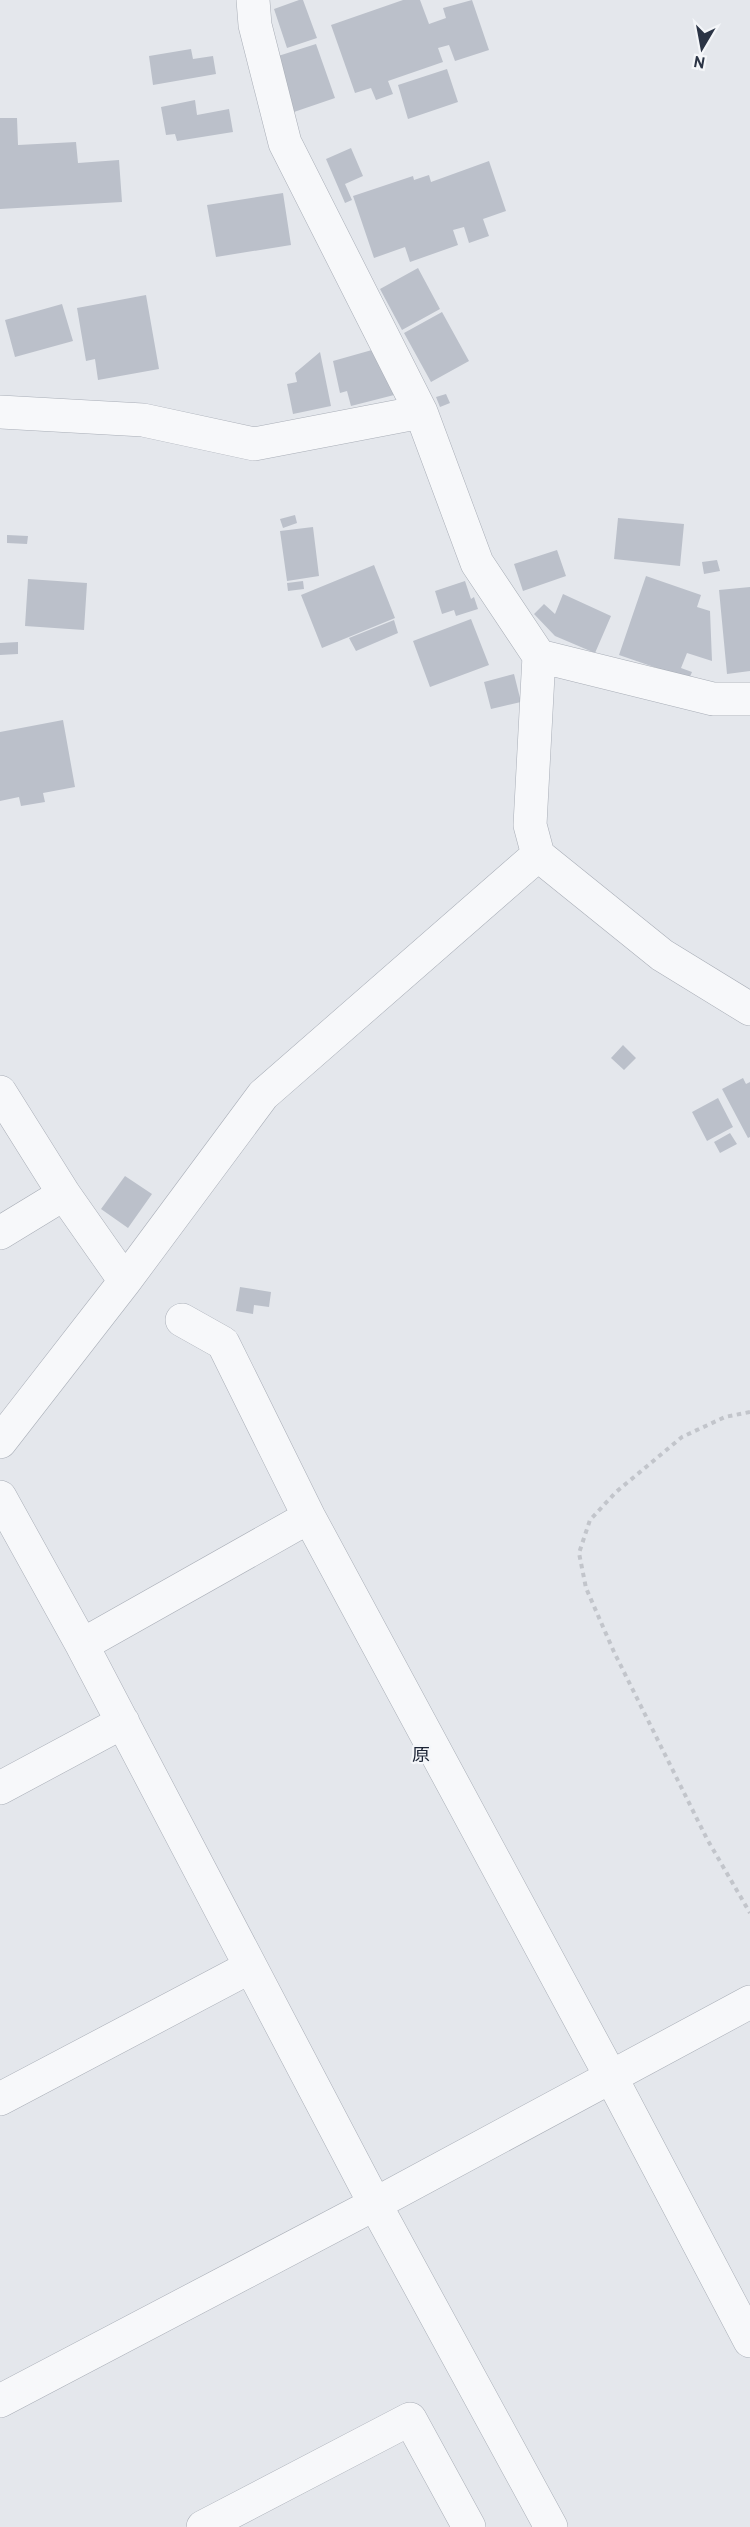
<svg xmlns="http://www.w3.org/2000/svg" width="750" height="2527" viewBox="0 0 750 2527" font-family="Overpass,'Noto Sans JP',sans-serif">
  <style>
    .building { fill: #bbc0ca }
    .lines { fill: none; stroke-linecap: round; stroke-linejoin: round }
    .minor-casing { stroke: #a9aeb7; stroke-width: 34 }
    .path { stroke: #c2c5cb; stroke-width: 4; stroke-dasharray: 4.5 4.5; stroke-linecap: butt }
    .minor { stroke: #f7f8fa; stroke-width: 33 }
    .labels { text-anchor: middle; stroke-width: 4.5; stroke-linejoin: round; paint-order: stroke }
    .quarter-label { font-size: 18px; fill: #1d2536; stroke: #f4f6f9 }
  </style>
  <rect width="100%" height="100%" fill="#e4e7ec"/>
  <path class="building" d="M299 0H303L317 38 287 48 274 9Z
    M403 0H420L429 24 446 18 443 8 472 0 489 50 455 61 449 45 438 48 443 62 388 81 393 94 376 100 371 88 355 93 331 25Z
    M316 44 335 98 294 112 275 57Z
    M191 49 193 59 213 56 216 74 153 85 149 56Z
    M447 69 458 102 408 119 398 85Z
    M195 100 197 115 229 109 233 132 177 141 175 134 166 135 161 107Z
    M0 118H17L18 145 76 142 78 163 119 160 122 202 0 209Z
    M351 148 363 176 345 184 352 200 345 203 326 159Z
    M489 161 506 211 483 219 489 236 469 243 464 227 453 230 458 245 410 262 405 247 374 258 353 196 413 176 414 180 429 175 431 182Z
    M283 193 291 245 216 257 207 205Z
    M418 268 440 309 402 330 380 289Z
    M146 295 159 369 98 380 95 359 86 361 77 308Z
    M62 304 73 341 15 357 5 320Z
    M442 312 469 361 431 382 404 333Z
    M379 348 398 394 351 406 347 391 340 393 333 361Z
    M320 352 331 406 293 414 287 384 297 382 295 373Z
    M446 394 450 403 440 407 436 397Z
    M295 515 297 523 283 528 280 519Z
    M618 518 684 524 680 566 614 559Z
    M313 527 319 576 287 581 280 531Z
    M7 535 28 536 27 544 7 543Z
    M557 550 566 576 523 591 514 564Z
    M717 560 720 571 704 574 702 562Z
    M374 565 395 618 322 648 301 595Z
    M646 576 701 595 697 607 710 611 712 661 687 653 681 668 692 672 689 679 619 655Z
    M28 579 87 583 84 630 25 626Z
    M303 581 304 589 288 591 287 583Z
    M465 581 471 599 474 597 478 609 456 616 454 610 442 614 435 591Z
    M750 587V671L727 674 719 590Z
    M563 594 611 616 595 653 555 636 534 614 544 604 555 614Z
    M471 619 489 665 430 687 413 641Z
    M394 620 398 633 356 651 349 638Z
    M18 642V654L0 655V643Z
    M514 674 521 702 491 709 484 682Z
    M63 720 75 787 43 793 45 802 21 806 19 797 0 801V732Z
    M623 1045 636 1058 624 1070 611 1058Z
    M743 1078 746 1084 750 1082V1137L748 1138 722 1089Z
    M718 1098 733 1127 707 1141 692 1112Z
    M730 1133 737 1144 720 1153 714 1142Z
    M125 1176 152 1194 128 1228 101 1209Z
    M240 1287 271 1292 269 1307 254 1305 253 1314 236 1311Z"/>
  <g class="lines">
    <g class="minor-casing">
      <path id="minor" d="M253 0 255 25 285 143 421 412 477 563 539 656 530 825 538 855 662 955 750 1009
        M0 412 143 420 254 444 421 412
        M539 656 713 699H750
        M0 1092 64 1194 125 1281
        M0 1233 64 1194
        M182 1320 223 1343 309 1517 611 2077 750 2341
        M0 1442 125 1281 263 1095 538 855
        M0 1497 82 1645 375 2204 551 2527
        M82 1645 309 1517
        M0 1788 123 1722
        M0 2099 250 1967
        M0 2401 375 2204 750 2002
        M203 2527 410 2419 469 2527"/>
    </g>
    <path class="path" d="M750 1412 725 1417 682 1437 616 1492 590 1520 579 1553 586 1588 614 1652 707 1839 750 1913"/>
    <use href="#minor" class="minor"/>
  </g>
  <g class="labels">
    <g class="quarter-label">
      <text x="421" y="1761">原</text>
    </g>
  </g>
  <g transform="translate(702 48) rotate(190)" stroke="#f4f6f9" stroke-width="4.5" paint-order="stroke">
  <path d="M0-4.5L10 22L0 15L-10 22Z" fill="#2b3445"/>
  <text y="-9" font-size="16" font-weight="bold" text-anchor="middle" fill="#2b3445">N</text>
  </g>
</svg>
